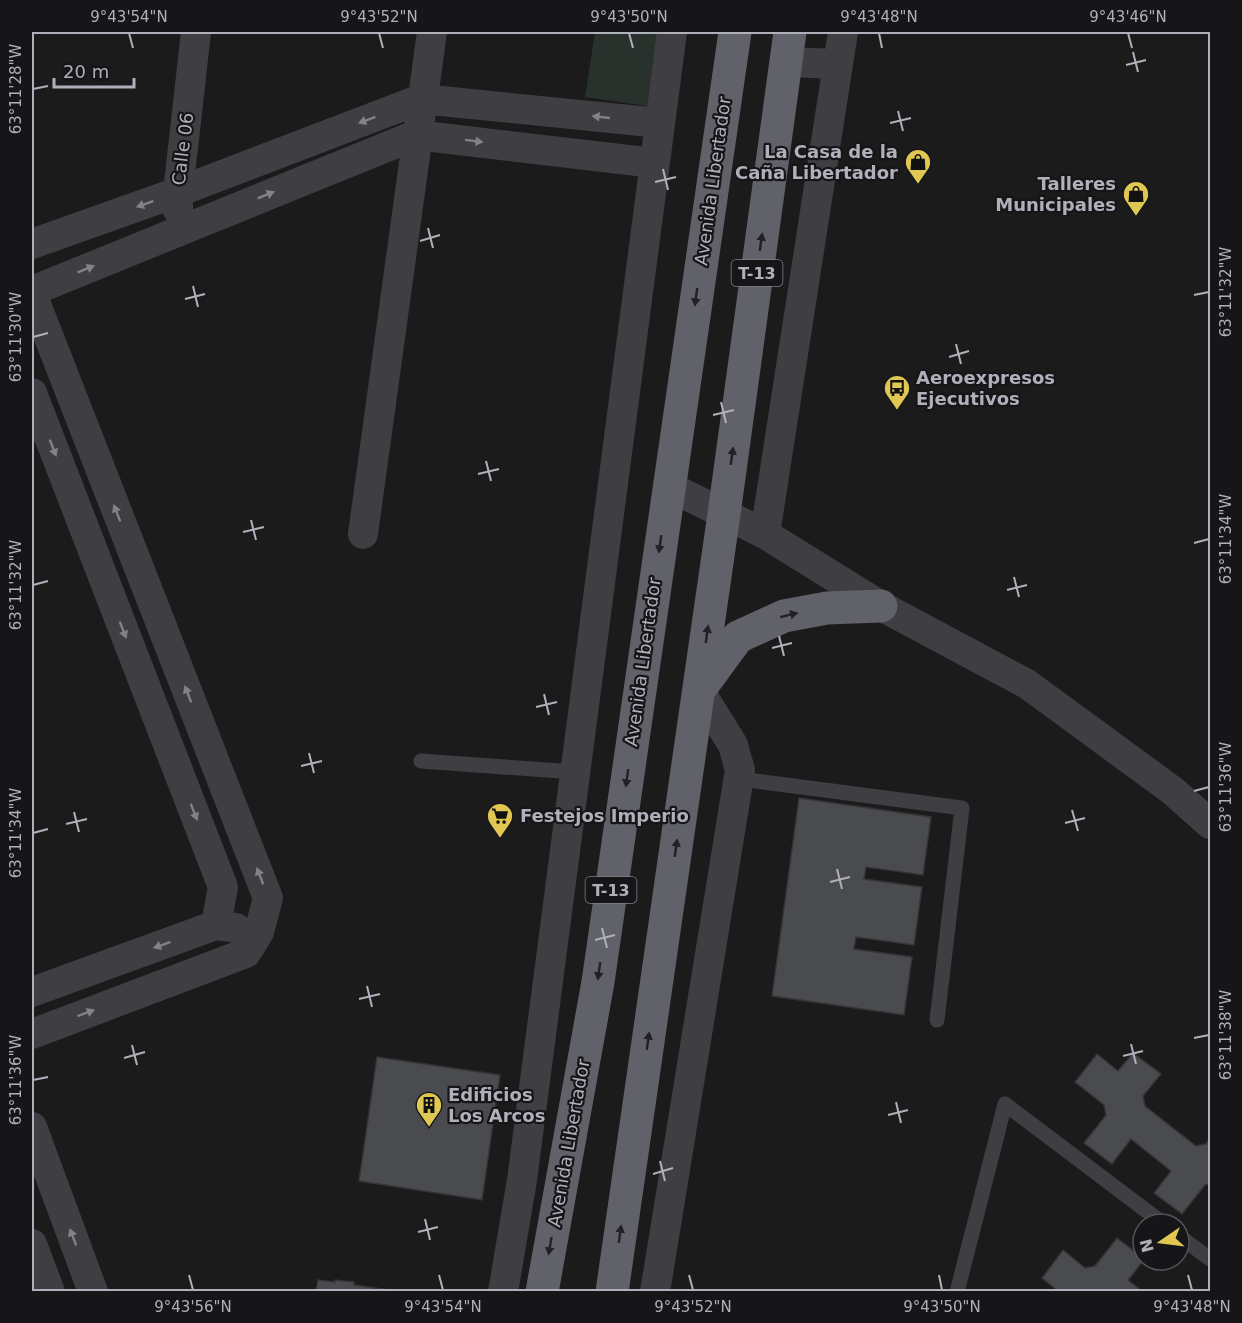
<svg xmlns="http://www.w3.org/2000/svg" width="1242" height="1323" viewBox="0 0 1242 1323" font-family="'DejaVu Sans',sans-serif">
  <style>
    .green { fill: #29312c }
    .building { fill: #4a4b4e; stroke: #353538; stroke-width: 1.5 }
    .lines { fill: none; stroke-linecap: round; stroke-linejoin: round }
    .service { stroke: #3e3e43; stroke-width: 15 }
    .minor { stroke: #3e3e43; stroke-width: 30 }
    .trunk { stroke: #606169; stroke-width: 33 }
    .oneway { fill: #82828a }
    .oneway2 { fill: #212124 }
    .ticks { fill: none; stroke: #afb0ba; stroke-width: 2 }
    .labels { text-anchor: middle; stroke-width: 4.5; stroke-linejoin: round; paint-order: stroke }
    .shield { fill: #161618; stroke: #818289; stroke-width: 1.5 }
    .shield-label { font-size: 16px; font-weight: bold; fill: #afb0ba }
    .street-label { font-size: 18px; fill: #afb0ba; stroke: #161618 }
    .poi-label { font-size: 18px; font-weight: bold; fill: #afb0ba; stroke: #161618; text-anchor: start }
    .neatline { fill: none; stroke: #afb0ba; stroke-width: 2 }
    .ticks-label { font-size: 15px; text-anchor: middle; fill: #afb0ba }
  </style>
  <rect width="100%" height="100%" fill="#1b1b1c"/>
  <path class="green" d="M595 32H658L647 106 585 97Z"/>
  <path class="building" d="M799 798 931 817 923 875 866 867 864 879 922 887 914 945 856 937 854 949 912 957 904 1015 772 996Z
    M1133 1053 1161 1074 1143 1096 1145 1106 1196 1146 1206 1144 1210 1138V1184L1205 1185 1182 1214 1154 1193 1171 1171 1131 1139 1112 1164 1084 1143 1106 1115 1104 1105 1075 1082 1097 1054 1118 1071Z
    M377 1057 500 1075 482 1200 359 1181Z
    M1117 1238 1143 1258 1144 1260 1128 1280 1143 1292H1059L1042 1278 1063 1250 1085 1268 1095 1266Z
    M318 1280 335 1282V1280L354 1282V1285L403 1292H312L316 1291Z"/>
  <g class="lines">
    <path class="service" d="M421 761 575 772
      M740 779 962 808 937 1020
      M1179 1236 1210 1259
      M957 1292 1005 1104 1164 1224"/>
    <path class="minor" d="M786 62 838 64
      M178 210V192L196 32
      M32 244 178 192 421 99 660 123
      M32 291 416 135 654 163
      M32 294 268 898 259 932 246 953 32 1034
      M32 393 223 887 216 925
      M668 486 765 534 881 606 1027 684 1173 791 1210 824
      M363 534 432 32
      M765 534 843 32
      M32 992 216 925 236 928
      M32 1127 93 1292
      M32 1244 50 1292
      M503 1292 522 1180 672 32
      M655 1292 740 770 733 745 699 690"/>
    <path class="trunk" d="M702 686 738 637 784 616 827 608 881 606
      M542 1292 598 982 735 32
      M612 1292 724 514 790 32"/>
  </g>
  <defs><path id="oneway-solid" d="M-6-.8H1V-3.2L6.5 0L1 3.2V.8H-6Z" transform="scale(1.5)"/></defs>
  <g class="oneway">
    <use href="#oneway-solid" transform="translate(601 117) rotate(-174)"/>
    <use href="#oneway-solid" transform="translate(367 120) rotate(159)"/>
    <use href="#oneway-solid" transform="translate(474 141) rotate(7)"/>
    <use href="#oneway-solid" transform="translate(266 195) rotate(-22)"/>
    <use href="#oneway-solid" transform="translate(145 204) rotate(160)"/>
    <use href="#oneway-solid" transform="translate(86 269) rotate(-22)"/>
    <use href="#oneway-solid" transform="translate(53 448) rotate(69)"/>
    <use href="#oneway-solid" transform="translate(117 513) rotate(-111)"/>
    <use href="#oneway-solid" transform="translate(123 630) rotate(69)"/>
    <use href="#oneway-solid" transform="translate(188 694) rotate(-111)"/>
    <use href="#oneway-solid" transform="translate(194 812) rotate(69)"/>
    <use href="#oneway-solid" transform="translate(260 876) rotate(-111)"/>
    <use href="#oneway-solid" transform="translate(162 945) rotate(160)"/>
    <use href="#oneway-solid" transform="translate(86 1013) rotate(-21)"/>
    <use href="#oneway-solid" transform="translate(73 1237) rotate(-111)"/>
  </g>
  <g class="oneway2">
    <use href="#oneway-solid" transform="translate(761 242) rotate(-82)"/>
    <use href="#oneway-solid" transform="translate(696 297) rotate(98)"/>
    <use href="#oneway-solid" transform="translate(732 456) rotate(-82)"/>
    <use href="#oneway-solid" transform="translate(660 544) rotate(98)"/>
    <use href="#oneway-solid" transform="translate(789 615) rotate(-14)"/>
    <use href="#oneway-solid" transform="translate(707 634) rotate(-82)"/>
    <use href="#oneway-solid" transform="translate(627 778) rotate(98)"/>
    <use href="#oneway-solid" transform="translate(676 848) rotate(-82)"/>
    <use href="#oneway-solid" transform="translate(599 971) rotate(98)"/>
    <use href="#oneway-solid" transform="translate(648 1041) rotate(-82)"/>
    <use href="#oneway-solid" transform="translate(620 1234) rotate(-82)"/>
    <use href="#oneway-solid" transform="translate(550 1246) rotate(100)"/>
  </g>
  <path class="ticks" d="M129 33 133 48M379 33 383 48M629 33 633 48M879 33 882 48M1128 33 1132 48M1133 52 1138 72M1126 65 1146 60M33 89 48 86M898 111 903 131M890 123 911 118M663 169 668 190M655 182 676 177M428 228 433 248M420 241 440 235M193 286 198 307M1194 295 1209 292M185 299 205 294M33 337 48 333M956 344 961 364M949 357 969 351M721 402 726 423M713 415 734 410M486 461 491 481M478 474 499 469M251 520 256 540M243 532 264 527M1194 543 1209 539M1014 577 1019 597M33 585 48 581M1007 590 1027 585M779 636 784 656M772 648 792 643M544 694 549 715M536 707 557 702M309 753 314 773M301 766 322 761M1194 791 1209 787M1072 810 1078 831M74 812 79 832M1065 823 1085 818M66 824 87 819M33 833 48 829M837 869 842 889M830 882 850 877M602 928 607 948M595 940 615 935M367 986 372 1007M359 999 380 994M1194 1038 1209 1035M1131 1044 1136 1064M132 1045 137 1065M1123 1056 1143 1051M124 1058 145 1052M33 1080 48 1077M896 1102 901 1123M888 1115 908 1110M660 1161 665 1181M653 1174 673 1168M425 1219 430 1240M418 1232 438 1227M189 1275 193 1290M439 1275 443 1290M689 1275 693 1290M939 1275 942 1290M1188 1275 1192 1290"/>
  <defs>
    <g id="shop-pin" transform="scale(1.35)"><path d="M0 17L-7.5 6A9.5 9.5 0 1 1 7.5 6Z" fill="#dfc751" stroke="#161618"/><path d="M-5-2.5h2.3a2.7 3.5 0 0 1 5.4 0H5L5.5 6h-11ZM-1.5-2.5h3a1.5 2.3 0 0 0-3 0Z" fill="#111"/></g>
    <g id="bus-pin" transform="scale(1.35)"><path d="M0 17L-7.5 6A9.5 9.5 0 1 1 7.5 6Z" fill="#dfc751" stroke="#161618"/><path d="M-5-6H5V4H4V6H2V4H-2V6H-4V4H-5ZM-3.5-4V0h7V-4ZM-3.5 1.2v1.5H-2V1.2ZM2 1.2v1.5H3.5V1.2Z" fill="#111"/></g>
    <g id="supermarket-pin" transform="scale(1.35)"><path d="M0 17L-7.5 6A9.5 9.5 0 1 1 7.5 6Z" fill="#dfc751" stroke="#161618"/><path d="M-6-5.5h2.5l.6 2H6L4.5 2H-2.5L-4.4-4H-6ZM-1.5 3.2a1.3 1.3 0 1 0 .1 0ZM3 3.2a1.3 1.3 0 1 0 .1 0Z" fill="#111"/></g>
    <g id="building-pin" transform="scale(1.35)"><path d="M0 17L-7.5 6A9.5 9.5 0 1 1 7.5 6Z" fill="#dfc751" stroke="#161618"/><path d="M-4-6H4V6H1V3H-1V6H-4ZM-2.5-4.3h1.7v1.8h-1.7ZM.8-4.3h1.7v1.8H.8ZM-2.5-1h1.7V.8h-1.7ZM.8-1h1.7V.8H.8Z" fill="#111"/></g>
  </defs>
  <g fill-rule="evenodd">
    <use href="#shop-pin" x="918" y="162"/>
    <use href="#shop-pin" x="1136" y="194"/>
    <use href="#bus-pin" x="897" y="388"/>
    <use href="#supermarket-pin" x="500" y="816"/>
    <use href="#building-pin" x="429" y="1105"/>
  </g>
  <g class="labels">
    <g class="shield">
      <rect x="731.5" y="260" width="51" height="26" rx="4.5"/>
      <rect x="585.5" y="877" width="51" height="26" rx="4.5"/>
    </g>
    <g class="shield-label">
      <text x="757" y="279">T-13</text>
      <text x="611" y="896">T-13</text>
    </g>
    <g class="street-label">
      <text transform="translate(183 149) rotate(-83)" y="6">Calle 06</text>
      <text transform="translate(713 181) rotate(-82)" y="6">Avenida Libertador</text>
      <text transform="translate(643 662) rotate(-82)" y="6">Avenida Libertador</text>
      <text transform="translate(569 1143) rotate(-80)" y="6">Avenida Libertador</text>
    </g>
    <g class="poi-label">
      <text x="898" y="158" text-anchor="end">La Casa de la<tspan x="898" dy="21">Caña Libertador</tspan></text>
      <text x="1116" y="190" text-anchor="end">Talleres<tspan x="1116" dy="21">Municipales</tspan></text>
      <text x="916" y="384">Aeroexpresos<tspan x="916" dy="21">Ejecutivos</tspan></text>
      <text x="520" y="822">Festejos Imperio</text>
      <text x="448" y="1101">Edificios<tspan x="448" dy="21">Los Arcos</tspan></text>
    </g>
  </g>
  <rect width="1242" height="1323" fill="none" stroke="#161618" stroke-width="66"/>
  <g transform="translate(1161 1242) rotate(256)"><circle r="28" fill="#161618" stroke="#535459" stroke-width="1.5"/>
  <path d="M0-4.5L10 22L0 15L-10 22Z" fill="#dfc751"/>
  <text y="-9" font-size="16" font-weight="bold" text-anchor="middle" fill="#afb0ba">N</text>
  </g>
  <path d="M54 78v9h80v-9" fill="none" stroke="#afb0ba" stroke-width="3"/>
  <text x="63" y="78" font-size="18" fill="#afb0ba" stroke="#161618" stroke-width="4.5" paint-order="stroke">20 m</text>
  <rect x="33" y="33" width="1176" height="1257" class="neatline"/>
  <g class="ticks-label">
    <text x="129" y="22">9°43'54"N</text>
    <text x="379" y="22">9°43'52"N</text>
    <text x="629" y="22">9°43'50"N</text>
    <text x="879" y="22">9°43'48"N</text>
    <text x="1128" y="22">9°43'46"N</text>
    <text transform="translate(16 89) rotate(-90)" y="5">63°11'28"W</text>
    <text transform="translate(1226 292) rotate(-90)" y="5">63°11'32"W</text>
    <text transform="translate(16 337) rotate(-90)" y="5">63°11'30"W</text>
    <text transform="translate(1226 539) rotate(-90)" y="5">63°11'34"W</text>
    <text transform="translate(16 585) rotate(-90)" y="5">63°11'32"W</text>
    <text transform="translate(1226 787) rotate(-90)" y="5">63°11'36"W</text>
    <text transform="translate(16 833) rotate(-90)" y="5">63°11'34"W</text>
    <text transform="translate(1226 1035) rotate(-90)" y="5">63°11'38"W</text>
    <text transform="translate(16 1080) rotate(-90)" y="5">63°11'36"W</text>
    <text x="193" y="1312">9°43'56"N</text>
    <text x="443" y="1312">9°43'54"N</text>
    <text x="693" y="1312">9°43'52"N</text>
    <text x="942" y="1312">9°43'50"N</text>
    <text x="1192" y="1312">9°43'48"N</text>
  </g>
</svg>
